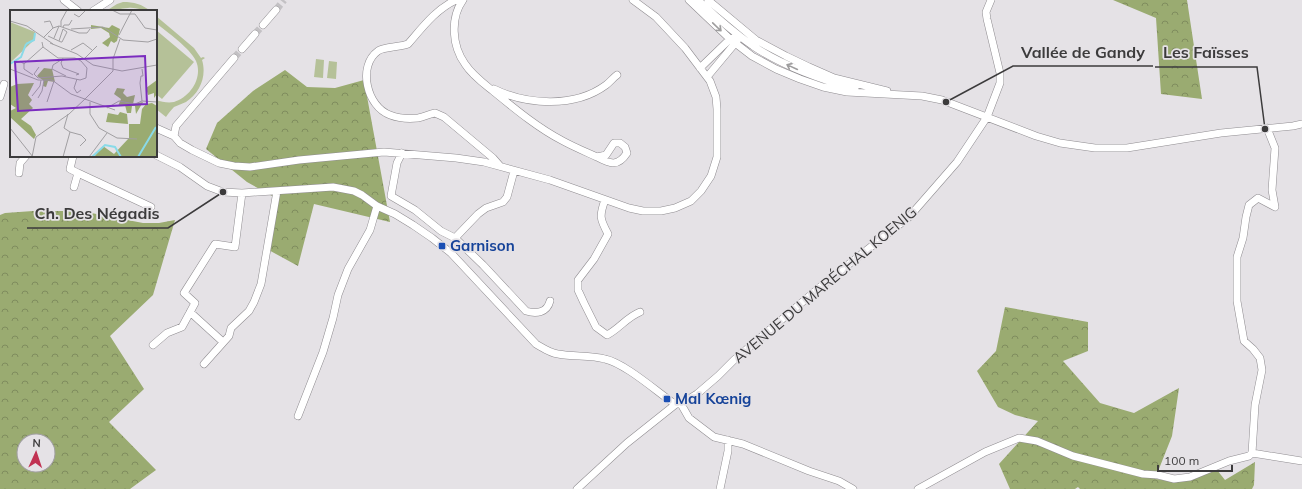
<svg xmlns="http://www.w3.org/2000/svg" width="1302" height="489" viewBox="0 0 1302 489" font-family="Mulish,sans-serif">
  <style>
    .grass { fill: #b5c198 }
    .forest { fill: url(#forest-crowns); fill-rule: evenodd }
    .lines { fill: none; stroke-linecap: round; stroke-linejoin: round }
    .minor-tunnel { stroke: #c3c1c4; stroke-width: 7; stroke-dasharray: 7 3.5; stroke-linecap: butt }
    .minor-casing { stroke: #8f8c90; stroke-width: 8 }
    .minor { stroke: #fff; stroke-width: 7 }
    .oneway { stroke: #9e9d9e }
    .transit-dot { fill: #1a4fb4; stroke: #e5e2e6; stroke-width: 1.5 }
    .labels { text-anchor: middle; stroke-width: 3.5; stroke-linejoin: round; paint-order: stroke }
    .transit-label { font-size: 15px; font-weight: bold; fill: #164399; stroke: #e5e2e6; text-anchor: start }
    .street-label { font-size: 15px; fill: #3c3b3c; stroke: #e5e2e6 }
    .inset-river { fill: none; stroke: #89dae8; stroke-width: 2 }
    .inset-road { fill: none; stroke: #a19fa2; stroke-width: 1 }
    .view { fill: #7b2cbf; fill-opacity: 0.15; stroke: #7b2cbf; stroke-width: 2 }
    .inset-edge { fill: none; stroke: #3c3b3c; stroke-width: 2 }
    .leader { fill: none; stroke: #3c3b3c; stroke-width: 1.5 }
    .callout-dot { fill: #3c3b3c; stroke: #e5e2e6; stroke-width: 1.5 }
    .callout-label { font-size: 16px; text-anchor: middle; font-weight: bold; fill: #3c3b3c; stroke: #e5e2e6; stroke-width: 3.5; stroke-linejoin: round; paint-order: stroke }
  </style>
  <defs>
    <pattern id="forest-crowns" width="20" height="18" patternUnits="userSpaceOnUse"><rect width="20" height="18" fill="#9aab71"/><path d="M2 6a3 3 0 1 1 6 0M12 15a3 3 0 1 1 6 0" fill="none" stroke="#7f8c5e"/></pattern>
  </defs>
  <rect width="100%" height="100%" fill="#e5e2e6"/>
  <path class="grass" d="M123 2C134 2 142 4 150 11 143 11 136 7 128 8 121 8 114 11 106 11L117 4Z
    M156 16 194 48 201 58 203 57 205 58 202 60C207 76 200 93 186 102 182 104 178 105 174 107 171 110 168 114 166 117L156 109V100C162 102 168 103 174 102 191 97 203 77 196 61 190 48 167 32 156 23Z
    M156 30 194 62 162 99 156 94Z
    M316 59 324 60 323 78 314 77Z
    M329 61 337 62 336 79 327 78Z"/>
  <path class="forest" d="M1113 0H1187L1202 99 1161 94 1156 18Z
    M285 70 307 87 335 88 364 80 390 222 314 204 298 266 265 248 274 197 247 182 206 149 217 123 253 91Z
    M33 211H81L143 223H159L175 220 153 295 110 336 144 389 109 422 156 470 130 489H0V215L5 213ZM24 441H48V465H24Z
    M1005 307 1088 322V351L1063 361 1100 403 1134 413 1179 388 1172 436 1155 479 1178 481 1217 470 1225 480 1255 462 1254 485 1252 489H1080L1078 487 1075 489H1010L999 464 1038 421 1015 415 998 407 977 371 996 351Z"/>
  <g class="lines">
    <path class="minor-tunnel" d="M276 10 284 0
      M255 34 263 25
      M234 58 242 49"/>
    <g class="minor-casing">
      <path id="minor" d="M64 0 78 11
        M456 0C436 9 422 28 408 44 401 47 383 47 378 51 357 66 367 107 390 115 398 118 409 119 418 118 424 117 429 114 435 113L444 117 493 158 500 166
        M463 0C450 18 452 46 465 64 472 75 483 83 493 91 515 109 538 128 563 141 574 147 586 152 597 157 610 164 618 167 627 153L625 147 620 143H614L606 155 597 157
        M689 0 730 39 752 56 776 69 800 79 823 87 847 92 922 96 942 100 1036 136 1060 143 1095 148H1127L1221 133 1293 126 1302 124
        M698 0C715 16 733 32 753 46 783 66 819 79 855 89
        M708 0 756 40 786 56 809 67 834 78 887 91
        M93 11 110 0
        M263 25 276 10
        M242 49 255 34
        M234 58 176 126 174 136 180 143 192 150 219 163 234 166 250 167 299 160 384 152 456 158 484 162 550 180 629 208 643 211H661L675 208 691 201 701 191 711 176 717 157V109L716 97 710 81 685 48 656 17 633 0
        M700 68 730 39 734 38
        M707 77 737 41
        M494 89C527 105 575 108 606 85 610 82 613 78 617 75
        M0 97 4 84
        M156 128 174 136
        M402 153 397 163 391 196 415 210 441 231 455 238
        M156 155 180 167 207 186 223 192 242 193 333 187 354 191 362 195 377 206 395 214 413 225 432 238 451 253 536 344C543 348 550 353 558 354 574 357 590 355 605 359 624 363 655 390 672 402L676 404H681L697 394 718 376 734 360 826 282 909 217 957 162 987 117 1000 83V73L987 19 986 12 991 0
        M73 156 70 169 78 173 74 187
        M514 171 507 197 503 202 486 208 478 214 455 238 483 265 526 311C536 314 547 313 550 301
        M19 173 20 163 26 156
        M78 173 151 207
        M605 200C599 216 600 219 608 234L594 259 578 280V290L584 303 596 327 607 335C619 329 627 317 640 312
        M190 312 223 342
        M153 345 167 333 182 327 195 303 184 293 215 244 235 247 242 193
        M204 364 229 336 231 328 249 311 254 302 261 284 277 191
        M681 404 689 418 714 437 743 444 809 471 839 481 853 489
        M298 416 323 352 333 318 338 295 348 269 370 230 377 206
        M1252 453 1302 461
        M577 489 627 443 676 404
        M720 489 728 451V440
        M918 489 985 452 1019 438 1037 441 1073 456 1112 466 1143 474 1158 475 1174 479 1190 477 1229 461 1249 456 1252 453 1255 405 1262 370 1260 358 1253 349 1244 341 1237 301V257L1243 238 1246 217 1249 205 1258 198 1275 207 1272 190 1275 148 1267 128"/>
    </g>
    <use href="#minor" class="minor"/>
  </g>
  <defs><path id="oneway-shaft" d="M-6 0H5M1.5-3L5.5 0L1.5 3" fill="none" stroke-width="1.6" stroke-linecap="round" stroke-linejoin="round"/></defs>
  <g class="oneway">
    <use href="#oneway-shaft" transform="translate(717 27) rotate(44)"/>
    <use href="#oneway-shaft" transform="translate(792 67) rotate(-155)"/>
  </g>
  <g class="transit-dot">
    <rect x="438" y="242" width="8" height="8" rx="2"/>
    <rect x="663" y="395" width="8" height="8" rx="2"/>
  </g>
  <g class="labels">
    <g class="transit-label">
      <text x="450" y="251">Garnison</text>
      <text x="675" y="404">Mal Kœnig</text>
    </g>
    <g class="street-label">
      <text transform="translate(825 285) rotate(-40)" y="5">AVENUE DU MARÉCHAL KOENIG</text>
    </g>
  </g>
  <g transform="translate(10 10)">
    <rect width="147" height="147" fill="#e5e2e6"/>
    <path d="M0 12 25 22 24 30 0 53Z" fill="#b5c198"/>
    <path d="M81 15 99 18 102 15 110 19 107 31 104 33 101 31 98 37 92 33 100 27 99 23 91 18 81 19ZM34 58 42 59 45 72 38 71 36 77 33 76 34 71 27 66ZM147 70V84L144 88V83L138 85 136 78ZM24 73 18 85 22 90 19 94 23 98 11 109 21 116 26 125 24 129 0 107V101L6 98 0 94V77L7 74ZM107 78 115 79 113 83 117 87 125 85 123 94 133 92 126 104 125 96H122L121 103H117L115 95 108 96 111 89 104 84ZM142 93 147 96V147H84L93 136 104 144 119 128V114H130L132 99 136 94ZM110 102 117 104 118 114 96 112 98 103 108 105Z" fill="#9aab71"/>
    <path class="inset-river" d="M16 34 24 30 25 23M0 54 11 47 16 34M82 147 95 135 105 137 111 147M128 147 146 117"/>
    <path class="inset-road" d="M102 0 110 4H125L135 18 147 20M64 4 69 7 76 0M0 11 17 16 43 34M34 12 40 11 43 18M51 16V11L57 0M53 17 54 15H59L62 10M61 19 93 17 113 30 138 32 147 29M109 25 122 0M38 26 51 32H52L57 22 53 19 49 31M34 27 43 18 49 16 69 23H77L80 19M44 28 49 16M32 32 33 37 48 48H53L51 53 53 58 69 64 66 65M40 33 67 44M61 40 73 33 82 40M67 44 83 55 112 61 147 55M75 48 87 36M51 50 43 55 42 59 56 66M10 51 14 54V59L23 65M14 54 33 37M29 57 24 64 28 68 52 66 70 70 76 68 77 58 71 51 65 48H53M0 59 28 70H42L61 84 105 100M67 69 64 78 67 83 71 80M22 86 30 76 31 70M28 88 32 81 34 70M75 89 103 61V49L110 29M132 91 147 92M37 92 44 71M80 92V104L89 118 107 128 127 129M97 98 109 91 125 94 132 91 130 73 131 66H133L132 59M58 104 54 118 60 122M0 118 23 147M22 147 26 127 59 104 75 89M53 147 60 122 71 125 76 130 70 136M79 147 97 123"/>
    <path class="view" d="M135 46 137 94 8 101 5 52Z"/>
    <rect width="147" height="147" class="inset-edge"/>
  </g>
  <path class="leader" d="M946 102L1013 66H1153M1265 129L1257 67H1155M223 192L168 228H27"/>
  <g class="callout-dot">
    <circle cx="946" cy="102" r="4"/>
    <circle cx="1265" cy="129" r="4"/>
    <circle cx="223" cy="192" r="4"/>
  </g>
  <g class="callout-label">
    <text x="1083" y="58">Vallée de Gandy</text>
    <text x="1206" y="58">Les Faïsses</text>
    <text x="97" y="219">Ch. Des Négadis</text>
  </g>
  <g transform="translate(36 453) rotate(3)"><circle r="19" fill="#e5e2e6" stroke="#a19fa2"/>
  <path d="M0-3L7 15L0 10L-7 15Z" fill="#c13152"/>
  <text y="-6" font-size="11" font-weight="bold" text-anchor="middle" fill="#3c3b3c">N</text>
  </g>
  <path d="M1158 465v6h74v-6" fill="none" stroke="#3c3b3c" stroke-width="2"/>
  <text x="1164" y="465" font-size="12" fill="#3c3b3c" stroke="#e5e2e6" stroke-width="3" paint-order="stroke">100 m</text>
</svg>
